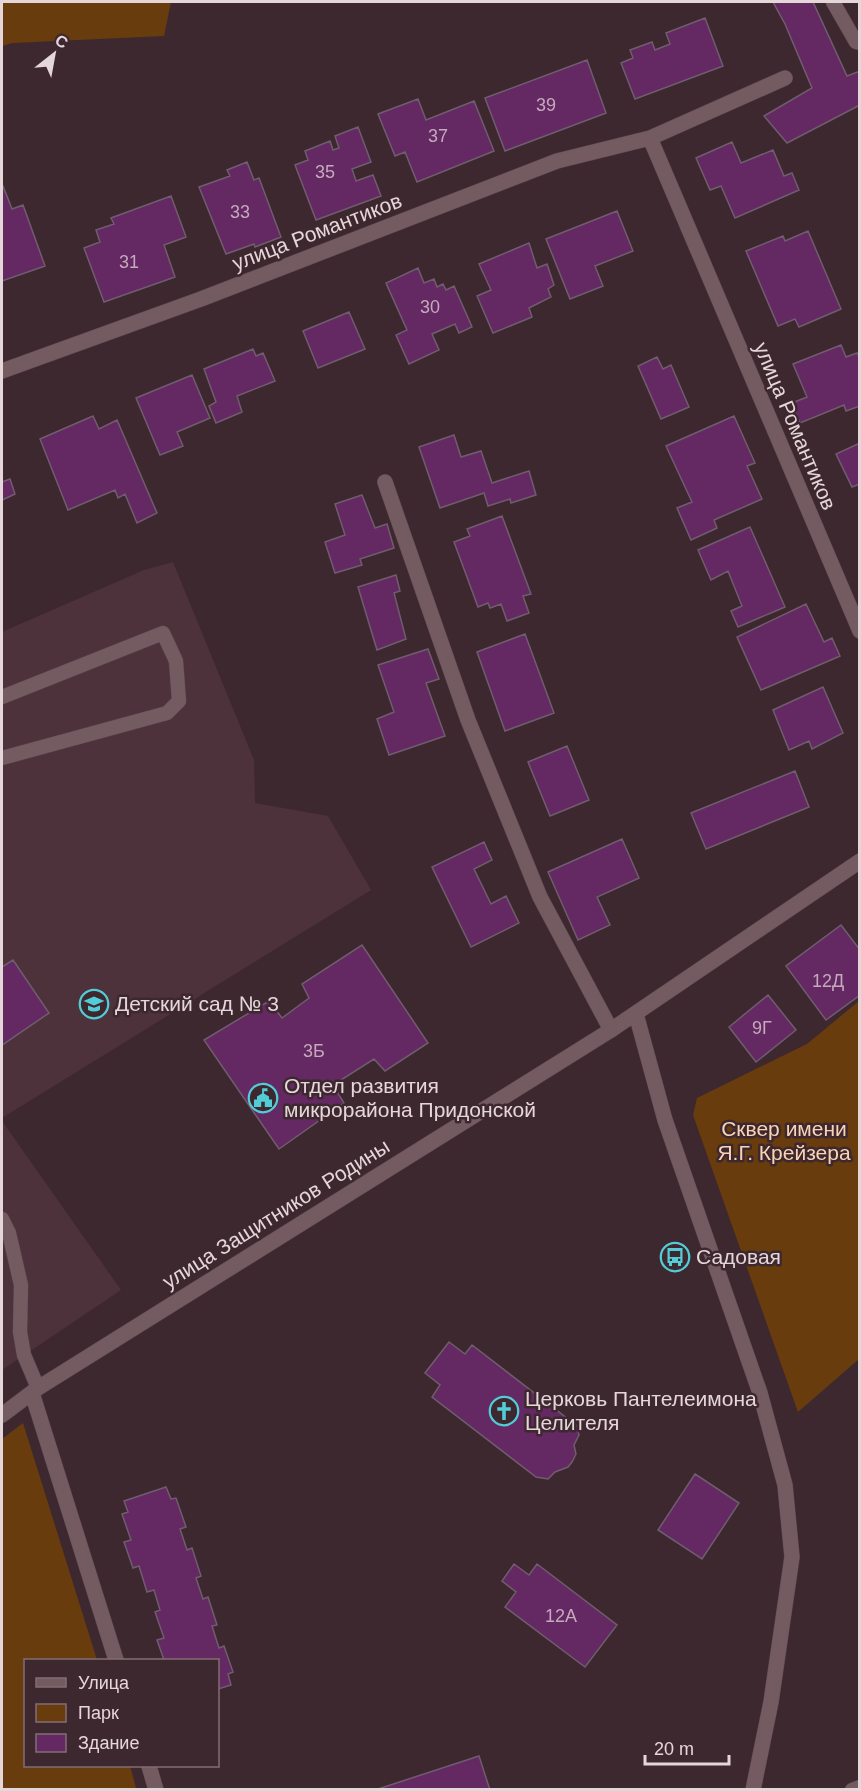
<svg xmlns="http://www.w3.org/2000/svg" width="861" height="1791" viewBox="0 0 861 1791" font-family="Arial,sans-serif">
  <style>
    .built { fill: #4e323b }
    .green { fill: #693c0d }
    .building { fill: #642863; stroke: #6f5d6e; stroke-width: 1.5 }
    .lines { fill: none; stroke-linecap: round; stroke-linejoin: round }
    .service-casing { stroke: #5a474e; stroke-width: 15 }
    .minor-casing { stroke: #5a474e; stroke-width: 16 }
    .tertiary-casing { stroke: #5a474e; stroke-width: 16 }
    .service { stroke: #745b62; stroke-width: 14 }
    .minor { stroke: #745b62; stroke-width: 15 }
    .tertiary { stroke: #745b62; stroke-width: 15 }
    .labels { text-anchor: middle; stroke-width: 5; stroke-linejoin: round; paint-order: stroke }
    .number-label { font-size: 18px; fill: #c5aabc }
    .street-label { font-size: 21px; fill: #e5d6da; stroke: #3e282f }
    .poi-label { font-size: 21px; fill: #e5d6da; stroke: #3e282f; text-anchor: start }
    .park-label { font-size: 21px; fill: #f8d3b4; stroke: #3e282f }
  </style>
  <rect width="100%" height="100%" fill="#3e282f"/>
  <path class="built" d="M173 562 254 760 255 803 328 816 371 890 2 1118V632L144 570Z
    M2 1121 121 1290 2 1370Z"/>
  <path class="green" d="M2 2H171L164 36 12 43 2 46Z
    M859 1001V1359L798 1412 693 1115 697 1098 807 1044Z
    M23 1423 97 1660H26V1766H130L136 1788 135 1789H2V1439Z"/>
  <path class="building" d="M773 2H813L847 76 860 71V105L787 143 764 116 812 88 785 24Z
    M705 18 723 66 635 99 621 63 633 58 630 50 652 42 655 50 670 44 666 33Z
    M587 60 606 113 505 151 485 98Z
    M418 99 426 120 474 101 494 151 417 182 405 152 395 156 378 114Z
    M358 127 371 162 352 169 356 181 373 175 381 196 316 220 295 165 308 160 305 151 330 141 333 150 339 148 335 136Z
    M732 142 741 163 773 150 784 176 792 173 799 190 735 218 721 186 710 190 696 158Z
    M247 162 254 180 259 178 281 237 255 247 254 244 226 254 199 187 230 176 227 170Z
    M3 186 12 209 23 205 45 266 2 281V187Z
    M171 196 186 237 164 245 175 277 104 302 84 248 100 242 96 230 114 224 111 218Z
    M617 211 633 251 595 266 603 286 570 299 546 239Z
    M808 231 841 309 799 327 795 319 778 326 746 251 783 236 785 241Z
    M529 243 537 268 547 264 554 285 548 289 551 297 529 308 532 317 493 333 477 296 491 290 479 264Z
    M418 268 424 283 434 279 437 287 443 284 446 290 454 286 472 327 459 333 455 324 432 334 439 350 409 364 396 335 407 330 386 283Z
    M349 312 365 349 318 368 303 331Z
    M841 345 846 357 857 353 860 359V406L846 411 844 405 800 423 792 403 807 397 793 364Z
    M253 349 256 356 263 353 275 381 237 396 242 412 216 423 209 406 216 402 204 369Z
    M657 357 663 369 671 365 689 407 661 419 638 366Z
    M192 375 210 418 177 432 183 446 160 455 136 398Z
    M93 416 99 429 117 420 157 513 137 523 125 494 118 498 115 490 68 510 40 439Z
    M734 416 755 463 747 466 762 499 714 520 717 528 691 540 677 508 692 502 666 446Z
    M454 435 461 457 481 451 492 483 529 471 536 495 511 503 510 499 488 506 484 493 440 508 419 447Z
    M860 443V484L852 487 836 454Z
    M10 479 15 494 2 500V480V482Z
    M362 495 375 528 387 524 394 548 360 559 362 565 335 573 325 542 345 535 335 504Z
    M502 516 531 594 523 596 529 613 507 621 501 604 490 608 488 603 478 607 454 542 470 536 467 529Z
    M750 527 785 607 738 627 731 611 742 606 728 571 711 580 698 550Z
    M396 575 400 591 394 593 406 639 377 650 358 587Z
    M806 604 824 642 832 638 840 656 761 690 737 637Z
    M525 634 554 713 505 731 477 652Z
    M428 649 439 679 426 683 445 736 389 755 377 719 394 712 378 665Z
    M823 687 843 733 812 749 809 741 789 750 773 710Z
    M567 746 589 800 550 816 528 762Z
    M795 771 809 807 706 849 691 813Z
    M622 839 639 878 597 897 610 925 578 940 548 872Z
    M484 842 492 860 474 869 491 904 506 896 519 923 471 947 432 867Z
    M841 925 860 950V995L826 1020 786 966Z
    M362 945 428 1043 385 1071 374 1059 333 1085 344 1103 279 1149 204 1040 269 1001 282 1018 309 998 302 984Z
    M13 960 49 1013 2 1045V967Z
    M768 995 796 1030 756 1062 729 1027Z
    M449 1342 465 1354 472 1345 577 1426 579 1435 574 1445 576 1454 572 1462 568 1467 555 1472 548 1479 536 1477 432 1397 440 1385 425 1373Z
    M695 1474 739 1503 702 1559 658 1530Z
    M166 1487 171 1499 176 1498 186 1527 180 1529 187 1550 192 1548 201 1576 196 1578 203 1599 208 1597 217 1625 212 1626 219 1648 224 1646 233 1672 228 1674 231 1685 218 1689V1660H164L157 1640 164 1638 155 1612 160 1610 154 1590 147 1592 139 1566 133 1568 124 1542 131 1540 122 1514 128 1512 124 1501Z
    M514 1564 529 1575 537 1564 617 1625 585 1667 505 1607 516 1592 502 1581Z
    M479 1756 490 1790H375Z"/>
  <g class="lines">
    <g class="service-casing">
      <path id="service" d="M833 2 856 42 860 43
        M2 697 163 633 176 661 179 701 167 713 2 758
        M2 1219 9 1233 21 1285 20 1332 24 1355 38 1388
        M852 1790 860 1787"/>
    </g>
    <g class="minor-casing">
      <path id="minor" d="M650 138 860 631
        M2 371 201 299 557 161 650 138 785 78
        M385 482 468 720 540 897 611 1030
        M32 1393 116 1660
        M149 1766 156 1790"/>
    </g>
    <g class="tertiary-casing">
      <path id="tertiary" d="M636 1014 665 1120 760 1393 785 1485 792 1557 771 1702 753 1790
        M2 1415 38 1388 611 1030 860 861"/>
    </g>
    <use href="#service" class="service"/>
    <use href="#minor" class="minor"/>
    <use href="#tertiary" class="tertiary"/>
  </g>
  <defs>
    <g id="school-ring" transform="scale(1.5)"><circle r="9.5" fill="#3e282f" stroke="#52ccd6" stroke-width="1.5"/><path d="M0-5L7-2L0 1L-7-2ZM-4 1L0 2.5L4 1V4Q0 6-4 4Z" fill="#52ccd6"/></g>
    <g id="civic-ring" transform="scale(1.5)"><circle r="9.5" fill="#3e282f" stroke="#52ccd6" stroke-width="1.5"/><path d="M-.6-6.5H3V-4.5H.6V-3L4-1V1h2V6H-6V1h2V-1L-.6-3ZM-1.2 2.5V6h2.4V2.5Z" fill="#52ccd6"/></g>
    <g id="bus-ring" transform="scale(1.5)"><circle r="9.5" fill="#3e282f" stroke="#52ccd6" stroke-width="1.5"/><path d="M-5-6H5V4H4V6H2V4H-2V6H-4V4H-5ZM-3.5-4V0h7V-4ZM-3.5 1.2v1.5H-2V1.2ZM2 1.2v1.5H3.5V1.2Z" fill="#52ccd6"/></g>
    <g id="church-ring" transform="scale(1.5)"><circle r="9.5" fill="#3e282f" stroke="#52ccd6" stroke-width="1.5"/><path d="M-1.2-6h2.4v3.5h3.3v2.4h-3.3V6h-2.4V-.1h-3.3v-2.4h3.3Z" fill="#52ccd6"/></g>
  </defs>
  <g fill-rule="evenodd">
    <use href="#school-ring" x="94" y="1004"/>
    <use href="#civic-ring" x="263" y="1098"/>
    <use href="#bus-ring" x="675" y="1257"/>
    <use href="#church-ring" x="504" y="1411"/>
  </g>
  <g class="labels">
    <g class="number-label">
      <text x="546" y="111">39</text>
      <text x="438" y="142">37</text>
      <text x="325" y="178">35</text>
      <text x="240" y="218">33</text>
      <text x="129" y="268">31</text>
      <text x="430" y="313">30</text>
      <text x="828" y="987">12Д</text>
      <text x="762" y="1034">9Г</text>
      <text x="314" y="1057">3Б</text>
      <text x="561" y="1622">12А</text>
    </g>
    <g class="street-label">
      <text transform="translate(317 232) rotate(-21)" y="7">улица Романтиков</text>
      <text transform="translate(795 426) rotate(67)" y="7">улица Романтиков</text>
      <text transform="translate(276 1214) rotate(-32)" y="7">улица Защитников Родины</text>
    </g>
    <g class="poi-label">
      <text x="115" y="1011">Детский сад № 3</text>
      <text x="284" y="1093">Отдел развития<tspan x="284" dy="24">микрорайона Придонской</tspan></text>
      <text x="696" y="1264">Садовая</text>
      <text x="525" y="1406">Церковь Пантелеимона<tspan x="525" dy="24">Целителя</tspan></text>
    </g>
    <g class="park-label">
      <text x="784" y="1136">Сквер имени<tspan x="784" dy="24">Я.Г. Крейзера</tspan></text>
    </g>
  </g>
  <rect width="861" height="1791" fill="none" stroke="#e5d6da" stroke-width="6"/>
  <rect x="24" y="1659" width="195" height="108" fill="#3e282f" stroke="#816e73" stroke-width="1.5"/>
  <rect x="36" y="1678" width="30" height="9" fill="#745b62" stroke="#816e73" stroke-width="1.5"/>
  <text x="78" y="1689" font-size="18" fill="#e5d6da">Улица</text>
  <rect x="36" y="1704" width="30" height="18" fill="#693c0d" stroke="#816e73" stroke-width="1.5"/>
  <text x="78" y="1719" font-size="18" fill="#e5d6da">Парк</text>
  <rect x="36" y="1734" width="30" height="18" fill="#642863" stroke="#816e73" stroke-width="1.5"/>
  <text x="78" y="1749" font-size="18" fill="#e5d6da">Здание</text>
  <g transform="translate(54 54) rotate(31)" stroke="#3e282f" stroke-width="4.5" paint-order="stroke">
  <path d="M0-4.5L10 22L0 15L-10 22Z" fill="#e5d6da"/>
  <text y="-9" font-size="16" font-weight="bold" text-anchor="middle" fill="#e5d6da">С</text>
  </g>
  <path d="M645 1755v9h84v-9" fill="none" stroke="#e5d6da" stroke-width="3"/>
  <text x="654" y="1755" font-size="18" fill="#e5d6da" stroke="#3e282f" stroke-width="4.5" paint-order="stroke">20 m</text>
</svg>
